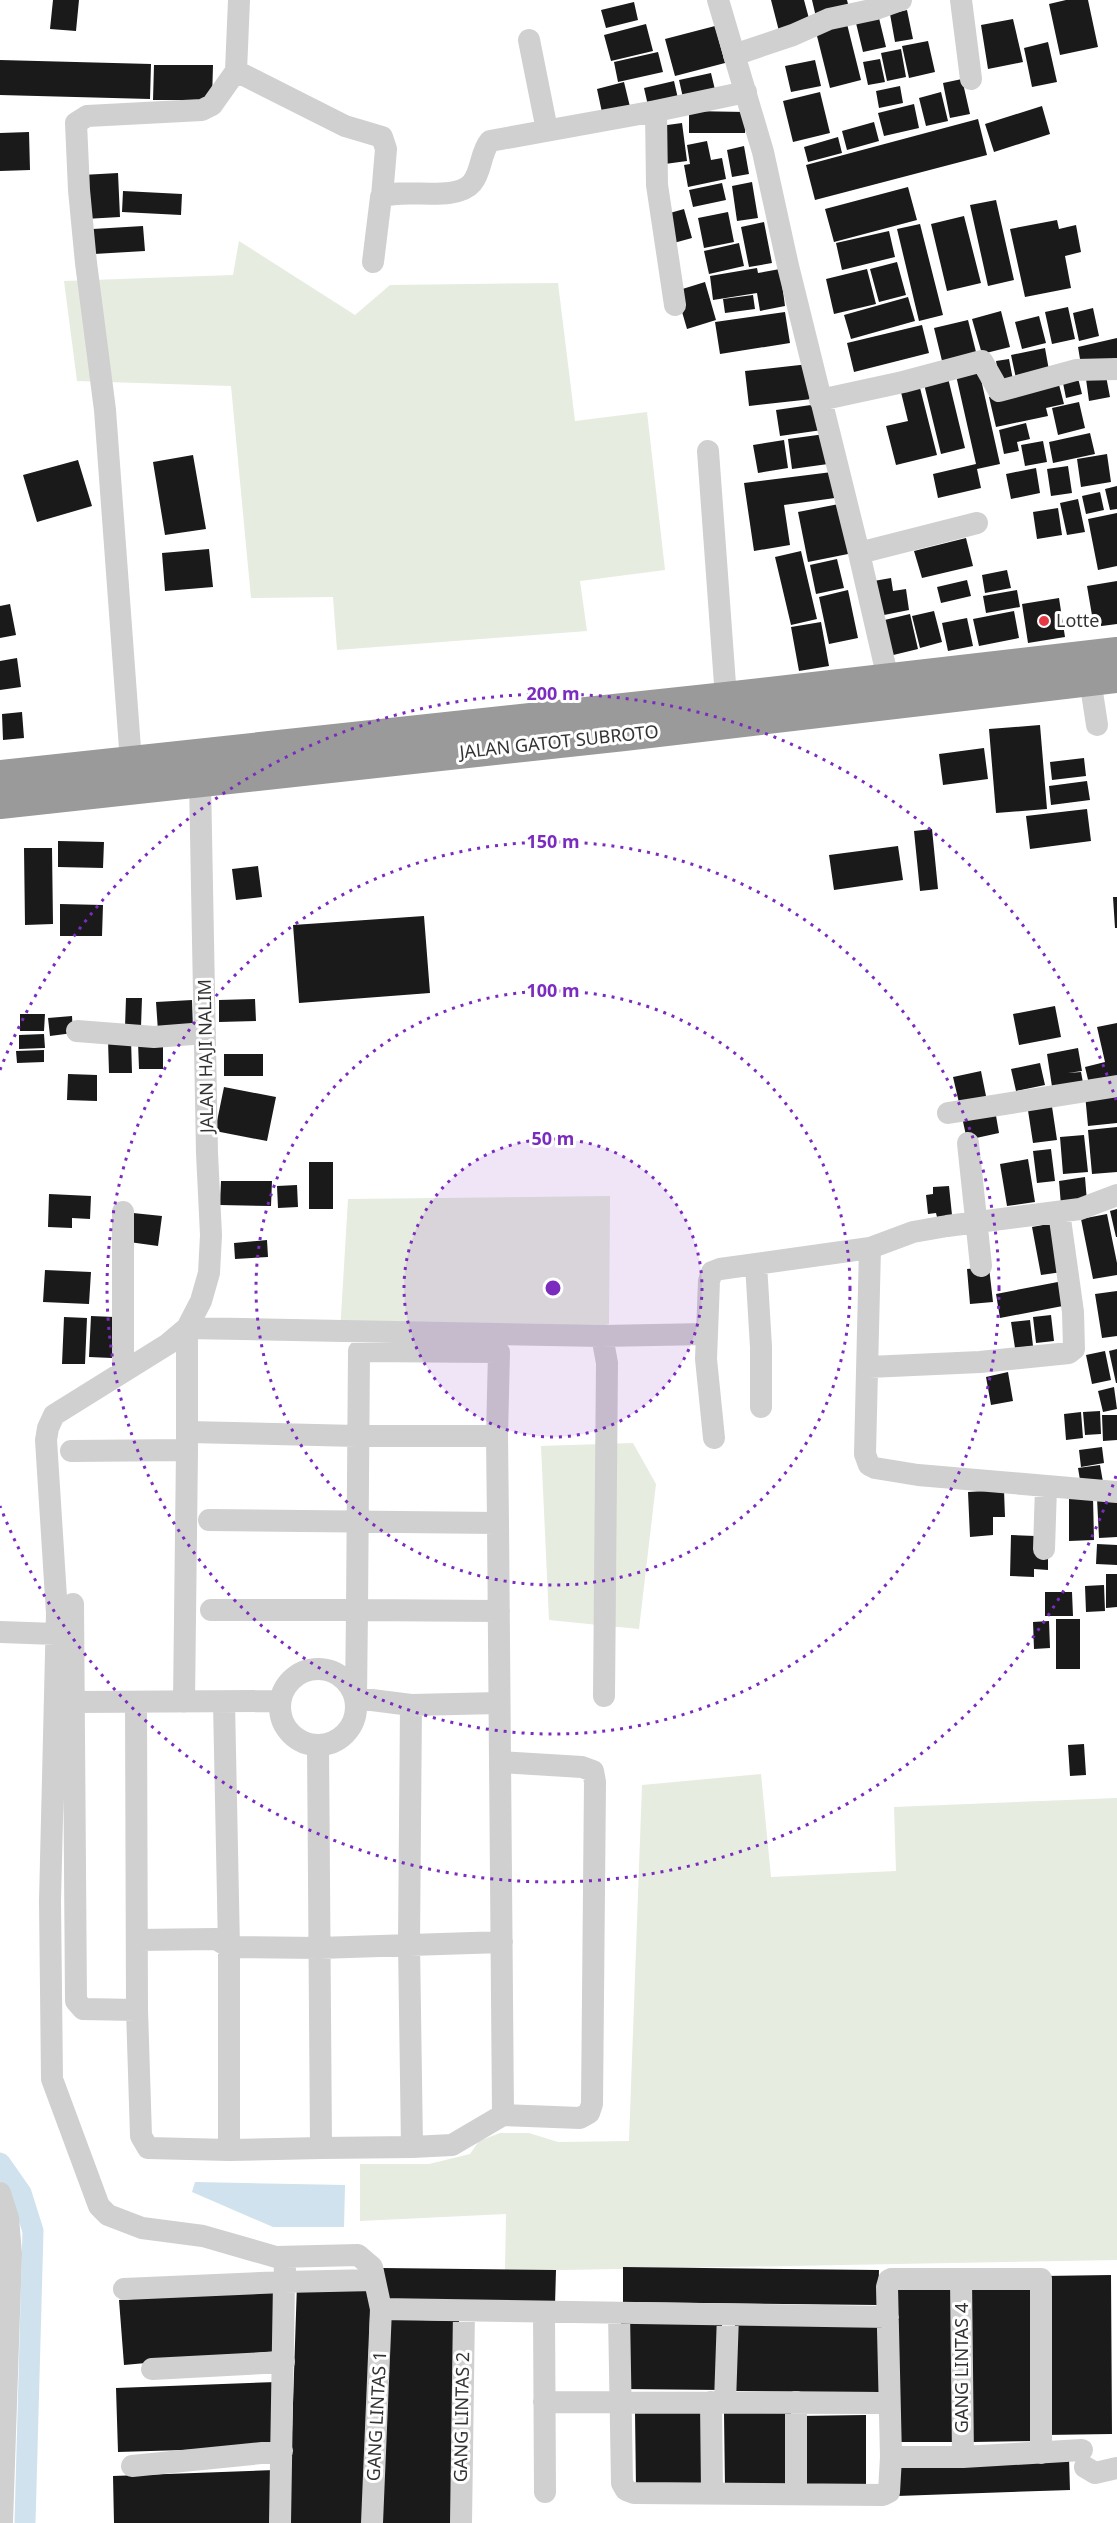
<svg xmlns="http://www.w3.org/2000/svg" width="1117" height="2523" viewBox="0 0 1117 2523" font-family="'Noto Sans',sans-serif">
  <style>
    .green { fill: #e6ecdf }
    .water { fill: #cfe2ee }
    .lines { fill: none; stroke-linecap: round; stroke-linejoin: round }
    .canal { stroke: #cfe2ee; stroke-width: 21 }
    .building { fill: #1a1a1a }
    .minor { stroke: #d0d0d0; stroke-width: 22 }
    .highway { stroke: #9a9a9a; stroke-width: 32 }
    .ring { fill: none; stroke: #7b2cbf; stroke-width: 3; stroke-dasharray: 3 6 }
    .poi-dot { fill: #e63946; stroke: #fff; stroke-width: 2 }
    .labels { text-anchor: middle; stroke-width: 6; stroke-linejoin: round; paint-order: stroke }
    .poi-label { font-size: 18px; fill: #333; stroke: #fff; text-anchor: start }
    .street-label { font-size: 18px; fill: #333; stroke: #fff }
    .centre { fill: #7b2cbf; stroke: #fff; stroke-width: 3 }
    .ring-label { font-size: 18px; text-anchor: middle; font-weight: bold; fill: #7b2cbf; stroke: #fff; stroke-width: 6; stroke-linejoin: round; paint-order: stroke }
  </style>
  <rect width="100%" height="100%" fill="#fff"/>
  <path class="green" d="M239 241 355 315 390 285 558 283 575 421 647 412 665 570 580 581 587 631 337 650 333 597 251 598 231 386 77 381 64 281 233 275Z
    M610 1196 609 1324 539 1341 340 1333 348 1199Z
    M633 1443 656 1484 639 1629 549 1620 541 1446Z
    M761 1774 771 1877 896 1871 894 1807 1117 1798V2260L505 2271 506 2214 360 2221V2164H429L470 2154 479 2141 500 2133H529L558 2142 629 2141 642 1785Z"/>
  <path class="water" d="M195 2182 345 2185 344 2227H273L192 2192Z"/>
  <g class="lines">
    <path class="canal" d="M0 2163 21 2193 33 2231 25 2523"/>
  </g>
  <path class="building" d="M53 0H79L76 31 50 29Z
    M771 0H804L811 26 780 35Z
    M812 0H847L849 8 816 17Z
    M1066 0H1088L1098 47 1060 55 1049 4Z
    M634 2 638 20 606 28 601 10Z
    M907 10 913 39 895 42 890 14Z
    M878 14 886 47 863 52 855 19Z
    M1013 19 1023 62 988 69 981 25Z
    M646 24 653 51 611 61 604 35Z
    M847 24 861 80 830 88 816 32Z
    M715 26 725 63 675 76 665 39Z
    M928 41 935 72 909 78 902 46Z
    M1048 42 1057 82 1032 87 1024 48Z
    M901 49 906 77 887 81 881 53Z
    M658 52 663 72 618 82 614 62Z
    M880 59 885 82 868 85 863 62Z
    M0 60 151 64 150 99 0 95Z
    M815 60 821 86 791 92 785 66Z
    M154 65H213L212 100H153Z
    M711 73 716 94 684 102 679 80Z
    M962 79 970 114 950 118 943 83Z
    M674 81 679 103 649 110 644 88Z
    M624 82 631 111 603 117 597 89Z
    M900 86 903 103 879 108 876 91Z
    M820 92 830 133 793 142 783 101Z
    M941 92 948 121 926 126 919 98Z
    M914 104 919 128 884 136 878 113Z
    M1042 106 1050 134 994 152 985 124Z
    M689 111 746 112 745 133H689Z
    M978 119 987 155 815 200 806 165Z
    M874 122 879 141 847 150 842 131Z
    M682 123 687 161 665 164 660 126Z
    M29 132 30 170 0 171V133Z
    M838 137 842 153 808 162 804 147Z
    M707 141 711 160 722 158 726 179 688 187 684 165 690 164 687 145Z
    M744 146 749 174 732 177 727 150Z
    M118 173 120 217 85 219 82 175Z
    M752 182 758 218 737 221 732 186Z
    M722 183 726 200 693 207 689 190Z
    M908 187 917 220 834 242 825 209Z
    M123 191 182 194 181 215 122 212Z
    M996 200 1014 280 988 286 970 205Z
    M684 209 692 238 670 244 663 215Z
    M728 212 734 242 704 248 698 218Z
    M964 216 981 283 947 291 931 224Z
    M1057 220 1059 229 1076 225 1081 252 1065 256 1071 288 1025 297 1010 229Z
    M764 222 772 263 749 267 741 227Z
    M920 224 943 315 919 321 897 229Z
    M143 226 145 251 94 254 93 229Z
    M889 231 895 257 842 270 836 243Z
    M739 243 744 266 709 274 704 251Z
    M897 262 906 295 879 302 870 269Z
    M757 268 758 273 780 269 785 306 760 311 757 293 713 300 710 276Z
    M867 269 876 304 834 314 826 279Z
    M705 282 716 320 687 329 676 291Z
    M753 295 755 309 725 313 723 299Z
    M908 297 915 321 851 339 844 315Z
    M1068 307 1075 339 1052 344 1045 312Z
    M1093 308 1099 336 1079 341 1073 313Z
    M1001 311 1010 347 982 354 972 319Z
    M785 312 790 343 720 354 715 322Z
    M1039 316 1046 343 1022 349 1015 322Z
    M968 320 977 356 943 365 934 328Z
    M922 325 929 353 854 372 847 343Z
    M1117 338V358L1081 365 1078 347Z
    M1045 348 1050 376 1017 383 1011 355Z
    M1009 359 1013 380 1000 383 996 361Z
    M809 364 812 399 749 406 745 371Z
    M978 366 1000 464 977 469 981 488 938 498 933 474 976 464 955 371Z
    M1077 374 1082 394 1066 398 1062 378Z
    M1106 376 1110 397 1089 401 1086 379Z
    M1057 377 1064 404 1046 408 1048 416 996 427 989 397 1020 390Z
    M948 378 965 448 941 454 924 384Z
    M918 380 937 455 896 465 886 426 908 421 899 384Z
    M1079 402 1085 428 1058 435 1052 408Z
    M818 404 822 430 780 436 776 410Z
    M1026 423 1030 439 1017 442 1019 451 1004 454 999 430Z
    M1090 433 1095 454 1053 463 1049 442Z
    M825 434 828 464 792 469 788 439Z
    M784 440 788 468 758 473 753 445Z
    M1043 441 1047 462 1025 466 1021 445Z
    M1107 454 1111 482 1081 487 1077 459Z
    M193 455 206 529 165 535 153 462Z
    M78 460 92 506 37 522 23 475Z
    M1068 466 1072 493 1051 496 1047 469Z
    M1036 468 1040 493 1011 499 1006 474Z
    M832 472 835 498 784 505 790 545 754 551 744 483Z
    M1117 486V509L1110 510 1105 489Z
    M1100 492 1104 510 1086 514 1082 496Z
    M1078 499 1085 532 1067 535 1060 503Z
    M844 503 853 553 808 562 798 512Z
    M1058 508 1062 535 1037 539 1033 512Z
    M1117 513V566L1098 570 1088 519Z
    M966 538 973 566 922 578 914 551Z
    M209 549 213 587 165 591 162 553Z
    M801 551 817 619 791 625 775 557Z
    M837 559 844 588 816 594 810 565Z
    M1007 570 1011 588 985 593 982 575Z
    M891 578 893 591 906 589 909 610 874 617 868 582Z
    M967 580 971 596 941 603 937 587Z
    M1117 581V624L1094 627 1087 586Z
    M848 590 858 638 829 644 819 597Z
    M1017 590 1020 607 986 613 983 596Z
    M1059 598 1065 637 1028 643 1022 604Z
    M10 604 16 635 0 638V606Z
    M934 611 942 642 920 648 912 616Z
    M1014 611 1019 638 979 646 973 619Z
    M910 614 918 649 885 657 876 622Z
    M967 618 973 646 948 651 942 623Z
    M821 622 829 666 799 671 791 627Z
    M17 658 21 687 0 690V661Z
    M22 712 24 738 3 740 2 714Z
    M1040 725 1047 809 996 813 989 729Z
    M984 748 988 779 943 785 939 754Z
    M1084 758 1086 776 1052 780 1050 762Z
    M1087 781 1090 800 1051 805 1049 786Z
    M1087 809 1091 841 1030 849 1026 816Z
    M932 829 938 889 920 891 914 831Z
    M58 841 104 842 103 868 58 867Z
    M898 846 903 880 834 890 829 855Z
    M24 848H52L53 924 25 925Z
    M258 866 262 897 236 900 232 869Z
    M1113 897H1117V928H1115Z
    M60 904 103 905 102 936H60Z
    M424 916 430 993 299 1003 293 925Z
    M126 998H142L141 1027H125Z
    M255 999 256 1021 219 1022V1000Z
    M192 1000 193 1029 158 1031 156 1002Z
    M1055 1006 1061 1037 1019 1045 1013 1014Z
    M20 1014H45L44 1031H20Z
    M72 1016 73 1033 50 1036 48 1018Z
    M1117 1023V1081L1090 1088 1085 1067 1105 1062 1097 1027Z
    M44 1034 45 1048 19 1049V1035Z
    M131 1039 132 1073H109L108 1040Z
    M163 1041V1069H139L138 1042Z
    M1078 1048 1082 1071 1068 1073 1081 1072 1084 1088 1053 1093 1047 1054Z
    M44 1050V1062L17 1063 16 1051Z
    M224 1054H263V1076H224Z
    M1040 1063 1045 1085 1016 1091 1011 1069Z
    M981 1071 987 1101 960 1107 953 1077Z
    M68 1074 97 1075V1101L67 1100Z
    M224 1087 276 1097 267 1141 215 1131Z
    M1117 1091V1123L1088 1126 1085 1094Z
    M1051 1100 1057 1140 1033 1143 1027 1104Z
    M995 1110 999 1133 967 1140 962 1117Z
    M1117 1127V1172L1092 1174 1088 1130Z
    M1084 1135 1088 1172 1063 1174 1060 1137Z
    M1051 1149 1055 1181 1037 1183 1033 1151Z
    M1028 1159 1035 1202 1007 1206 1000 1164Z
    M309 1162H333V1209H309Z
    M1085 1177 1087 1202 1061 1205 1059 1181Z
    M221 1181H272L271 1206 220 1205Z
    M297 1185 298 1207 278 1208 277 1186Z
    M949 1186 952 1215 937 1217 936 1213 928 1214 926 1195 933 1194V1187Z
    M49 1194 91 1196 90 1219 72 1218V1228L48 1227Z
    M1117 1209V1237H1116L1110 1211Z
    M133 1213 162 1216 158 1246 129 1242Z
    M1107 1214 1117 1263V1275L1093 1279 1081 1219Z
    M1054 1223 1062 1272 1041 1275 1032 1227Z
    M267 1240 268 1257 235 1259 234 1243Z
    M989 1267 993 1302 970 1304 967 1269Z
    M45 1270 91 1272 89 1304 43 1302Z
    M1063 1281 1068 1305 1000 1318 996 1294Z
    M1117 1291V1336L1102 1338 1095 1294Z
    M1051 1315 1054 1341 1036 1343 1033 1317Z
    M91 1316 114 1317 112 1358 89 1357Z
    M64 1317 87 1318 85 1364H62Z
    M1030 1320 1033 1346 1015 1348 1011 1322Z
    M1117 1349V1383H1116L1109 1351Z
    M1105 1351 1111 1380 1092 1384 1086 1355Z
    M1008 1372 1013 1401 991 1405 986 1377Z
    M1114 1387 1117 1409 1103 1412 1098 1391Z
    M1100 1411 1101 1434 1085 1435 1083 1412Z
    M1081 1412 1083 1438 1066 1440 1064 1414Z
    M1102 1415H1117V1440L1103 1441Z
    M1102 1447 1104 1463 1081 1467 1079 1450Z
    M1100 1465 1103 1482 1081 1486 1078 1468Z
    M1004 1490 1005 1517H993V1535L970 1537 968 1492Z
    M1093 1497 1094 1540 1069 1541V1498Z
    M1117 1497V1537L1099 1538 1097 1498Z
    M1011 1535 1035 1536 1048 1555V1570L1034 1569V1577L1010 1576Z
    M1097 1544 1117 1545V1565L1096 1564Z
    M1106 1574H1117V1607L1106 1608Z
    M1104 1585 1105 1611 1086 1612 1085 1586Z
    M1045 1592H1072L1073 1616H1045Z
    M1056 1619H1080V1669H1056Z
    M1049 1621 1050 1648 1034 1649 1033 1622Z
    M1084 1744 1086 1775 1070 1776 1068 1745Z
    M623 2267 879 2270 878 2305 623 2302Z
    M383 2268 556 2270 555 2305 382 2303Z
    M1111 2275 1112 2434 1045 2435 1044 2276Z
    M1037 2281 1038 2441 972 2442 971 2282Z
    M960 2282 961 2442H895L894 2283Z
    M275 2284 278 2351 124 2365 119 2300 260 2290Z
    M297 2284 371 2286 363 2523H289Z
    M385 2319 459 2321 452 2523H379Z
    M621 2321 722 2322 721 2390 623 2389Z
    M735 2323 882 2324 881 2392 734 2391Z
    M277 2382 279 2447 118 2452 116 2388Z
    M702 2411V2488H636L635 2412Z
    M791 2412 792 2488 725 2489 724 2413Z
    M866 2415V2492H799V2416Z
    M1069 2458 1070 2490 897 2496 896 2464Z
    M275 2470 276 2523H114L113 2476Z"/>
  <g class="lines">
    <path class="minor" d="M718 0 763 152 788 266 859 553 888 679
      M961 0 971 79
      M529 40 547 130
      M734 55 793 35 829 19 876 9 901 0
      M236 71 345 126 382 137 386 149 382 196
      M656 111 657 185 675 305
      M373 262 381 197C403 187 455 203 472 183 482 171 480 153 490 141L656 111 746 92
      M820 400 903 382 982 361 999 391 1076 370 1117 369
      M708 451 726 698
      M859 553 977 523
      M1090 679 1097 725
      M131 762 105 410 86 263 79 190 76 123 87 116 202 110 212 105 236 71 239 0
      M77 1031 154 1037 205 1033
      M948 1113 1117 1086
      M968 1143 981 1266
      M123 1212V1370
      M870 1248 865 1454 869 1465 875 1468 918 1475 1117 1492
      M756 1264 761 1347V1407
      M602 1336 706 1334
      M869 1367 980 1362 1069 1353 1074 1349 1073 1312 1059 1212
      M188 1432 357 1436H497L498 1523 503 2115 580 2118 589 2113 592 2104 595 1782 593 1771 582 1767 500 1762
      M497 1436 499 1352 359 1351 357 1610 499 1611
      M714 1438 706 1359 709 1281 712 1272 720 1269 870 1248 913 1232 947 1226 1080 1209 1117 1195
      M71 1451 187 1450V1328L201 1301 209 1273 211 1235 207 1153 200 780
      M209 1520 498 1523
      M1044 1549 1046 1487
      M73 1604 76 2001 83 2009 137 2010
      M211 1610H357L356 1698 411 1705 499 1703
      M0 1632 56 1634
      M280 1707a38 38 0 1 1 76 0a38 38 0 1 1-76 0Z
      M74 1702 280 1701
      M136 1702 137 2010 141 2136 148 2148 229 2150
      M184 1702 187 1450
      M224 1702 229 1947V2150L321 2148
      M411 1705 409 1943 412 2147 452 2145 503 2115
      M318 1745 321 2148 412 2147
      M138 1940 216 1939 229 1947 319 1948 502 1942
      M0 2193 8 2218 11 2254 2 2523
      M961 2279 963 2457
      M124 2289 284 2282 285 2267
      M381 2309 888 2317
      M544 2312 545 2492
      M619 2313 622 2483 626 2490 634 2493 883 2495 889 2492 891 2457 887 2287 889 2280 891 2279H1041V2453
      M152 2369 284 2362
      M544 2402 889 2403
      M711 2402 712 2492
      M725 2402 728 2315
      M891 2457H963L1082 2450
      M132 2466 282 2451
      M1085 2467 1095 2473 1117 2468
      M796 2494V2402
      M280 2523 284 2282 374 2280
      M372 2523 381 2309 372 2267 358 2255 276 2257 203 2236 142 2228 108 2215 99 2206 52 2079 50 1901 57 1613 46 1440 48 1428 54 1415 168 1344 187 1328 602 1336 607 1363 604 1696
      M461 2523 464 2311"/>
    <path class="highway" d="M0 776 726 698 1117 653
      M0 803 624 735 1117 677"/>
  </g>
  <circle cx="553" cy="1288" r="149" fill="#7b2cbf" fill-opacity=".12"/>
  <g class="ring">
    <circle cx="553" cy="1288" r="149"/>
    <circle cx="553" cy="1288" r="297"/>
    <circle cx="553" cy="1288" r="446"/>
    <path d="M1116 1476A594 594 0 0 1 0 1506M0 1070A594 594 0 0 1 1116 1100"/>
  </g>
  <circle class="poi-dot" cx="1044" cy="621" r="6"/>
  <g class="labels">
    <g class="poi-label">
      <text x="1056" y="627">Lotte</text>
    </g>
    <g class="street-label">
      <text transform="translate(559 742) rotate(-6)" y="6">JALAN GATOT SUBROTO</text>
      <text transform="translate(206 1056) rotate(-91)" y="6">JALAN HAJI NALIM</text>
      <text transform="translate(962 2368) rotate(-90)" y="6">GANG LINTAS 4</text>
      <text transform="translate(377 2416) rotate(-87)" y="6">GANG LINTAS 1</text>
      <text transform="translate(462 2417) rotate(-89)" y="6">GANG LINTAS 2</text>
    </g>
  </g>
  <circle cx="553" cy="1288" r="9" class="centre"/>
  <g class="ring-label">
    <text x="553" y="700">200 m</text>
    <text x="553" y="848">150 m</text>
    <text x="553" y="997">100 m</text>
    <text x="553" y="1145">50 m</text>
  </g>
</svg>
